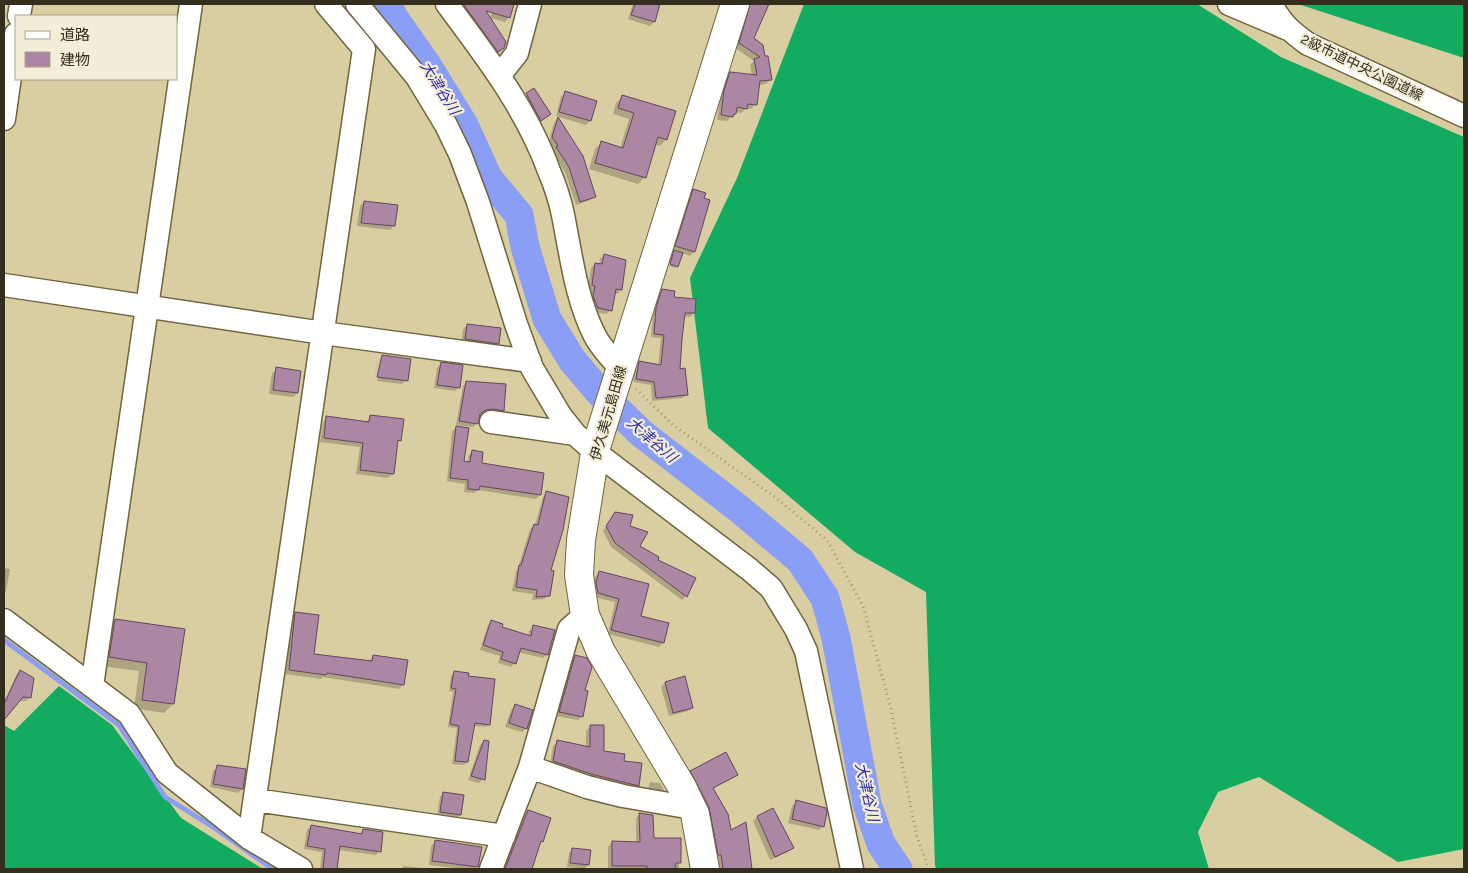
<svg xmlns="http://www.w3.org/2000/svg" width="1468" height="873" viewBox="0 0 1468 873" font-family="Karla,'Noto Sans JP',sans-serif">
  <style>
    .forest { fill: #13ab5f }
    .shadow { fill: #0003 }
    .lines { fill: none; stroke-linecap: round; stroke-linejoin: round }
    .stream { stroke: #8b9ef5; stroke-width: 5 }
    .river { stroke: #8b9ef5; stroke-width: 29 }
    .building { fill: #ab87a3; stroke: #65455f }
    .minor-casing { stroke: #71653e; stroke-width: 25 }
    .major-casing { stroke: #71653e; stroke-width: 30 }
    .path { stroke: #9e9573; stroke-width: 3; stroke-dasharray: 1 4; stroke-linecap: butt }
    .minor { stroke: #fff; stroke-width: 22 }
    .major { stroke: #fff; stroke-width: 28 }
    .labels { text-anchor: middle; stroke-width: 4.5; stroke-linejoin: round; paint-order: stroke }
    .street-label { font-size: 14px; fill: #332e1d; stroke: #f4eed8 }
    .water-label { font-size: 15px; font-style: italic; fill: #2e2ca9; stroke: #f4eed8 }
  </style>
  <rect width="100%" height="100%" fill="#d9cda2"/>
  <path class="forest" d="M804 4H1197L1281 57 1464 137V849L1398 862 1259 777 1218 792 1198 832 1209 869H937L935 866 926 592 855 552 708 428 690 278 737 178Z
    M1298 4H1464V58Z
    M59 686 112 725 181 818 263 869H4V725L14 731Z"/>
  <path class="shadow" d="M456 4H479L505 42 503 47 499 52 494 55Z
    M494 4H513L509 17 505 22 490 18Z
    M633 4H659L654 22 650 26 628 19Z
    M746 4H768L752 38 771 79 766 84 759 85 756 104 751 109H746L741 113 735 112 727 121 717 120 720 96 726 78 731 73 752 76 750 65 754 61 735 48Z
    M534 90 550 114 537 124 522 98Z
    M565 93 590 121 586 125 556 116 561 97Z
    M623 96 666 139 660 146 654 144 645 177 638 184 589 169 595 149 602 142 620 148 629 119 613 114 616 103Z
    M557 119 594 196 590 200 576 205 565 172 553 152 554 150 549 141 554 123Z
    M694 191V252L690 256 682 253 675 268 669 266 675 251 672 250 689 195Z
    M364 202 396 206 394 226 390 230 357 226 360 206Z
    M604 255 621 290 617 294 614 293 611 310 606 314 594 312 590 300 592 290 588 289 591 268 595 264 599 265 600 259Z
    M663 290 694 313 690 317 683 316 679 370 687 394 683 398 652 401 651 385 633 382 635 368 639 364 658 366 661 338 651 337 653 313 659 294Z
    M467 325 498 343 494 347 461 343 463 330Z
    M382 357 406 380 402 384 377 381 382 359H379L374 381 378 361Z
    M441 363 459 387 455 391 434 388 437 368Z
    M277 369 297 393 293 397 269 394 272 373Z
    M467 382 503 410 499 414 488 412 481 413 477 423 473 427 456 425 463 386Z
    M371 416 400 440 396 444 393 474 388 478 356 474 360 447 320 442 323 422 327 418 366 422Z
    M456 428 463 462 468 463V456L472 452 481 464 540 495 536 499 478 490 474 493 464 492 465 484 447 481 452 431Z
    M547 493 549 571 548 595 544 599 532 600 533 594 512 591 516 571 518 568 530 529 535 525 543 497Z
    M615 513 638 546 656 560 694 579 686 596 682 600 611 547 603 531Z
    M4 568 10 569 6 591 4 593Z
    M599 573 663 643 659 647 608 634 615 602 594 597 592 588 595 577Z
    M296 613 312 655 369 662 373 656 403 685 399 689 323 677 321 679 285 674 292 617Z
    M115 621 183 630 173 704 164 713 134 708 139 671 101 666 107 629Z
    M492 621 501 628 528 637 529 631 534 626 547 654 543 658 518 652 515 663 511 667 498 663 500 656 480 650 488 625Z
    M576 657 584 691 582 716 578 720 556 716 572 661Z
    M20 671 30 697 26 701H18L4 718V697L6 698 16 675Z
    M454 672 467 678 489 724 486 727 473 726 467 762 464 765 452 764 457 728 448 727 453 692 449 691 451 676Z
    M665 683 692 707 688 711 669 716 661 687Z
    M515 706 526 728 522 732 505 727 511 710Z
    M590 727 603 752 623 762 638 785 634 789 550 765 553 746 558 742 586 747V731Z
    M484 741 483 779 479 783 468 780 480 745Z
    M218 767 244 770 242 789 238 793 210 787 213 771Z
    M691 772 737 775 733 778 712 789 730 832 745 824 751 869H719L717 858H715L687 776Z
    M650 782 660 783 664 790 663 791 648 789Z
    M444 793 460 815 456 819 437 816 440 797Z
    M797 802 823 826 819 830 788 823 792 806Z
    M772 810 792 848 788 852 770 860 753 821 757 817Z
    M528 811 549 819 531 869H503L524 816Z
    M640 814 653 839 679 840V869H608V847L612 842 636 843V818Z
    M311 826 359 834 363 830 379 851 376 855 338 850 335 869H320L322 852 304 849 307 830Z
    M435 842 477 866 474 869H463L429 865 431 846Z
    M573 849 588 865 584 869 567 867 569 853Z
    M404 866 423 868V869H400Z"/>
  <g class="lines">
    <path class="stream" d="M4 640 119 725 165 797 213 827 273 869"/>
    <path class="river" d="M387 4 394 18 427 65 464 125 488 178 519 215 525 247 547 319 572 360 600 393 641 433 738 508 800 560 825 598 836 638 867 804 881 844 898 869"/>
  </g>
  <path class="building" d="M463 4H514L510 18 486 11 506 42 504 48 498 52Z
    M635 4H660L655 22 631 15Z
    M750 4H769L754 38 763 45 765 56H768L772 80 760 81 757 105 748 104 747 109 737 107 736 114H734L733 117 721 115 724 90 730 72 757 75 754 59 760 57 739 43Z
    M534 88 551 114 541 121 526 93Z
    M565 91 597 101 591 121 559 112Z
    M622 95 676 111 667 140 658 137 646 178 595 163 601 141 623 148 634 113 618 108Z
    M558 117 583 156 596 197 580 202 569 167 556 147 558 146 552 137Z
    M693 189 706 193 704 198 710 200 695 252 675 246Z
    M364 201 398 205 395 226 361 223Z
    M674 250 683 253 678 267 670 264Z
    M604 254 626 260 622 290 616 289 612 311 598 308 593 296 595 286 592 285 595 263 602 264Z
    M662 289 675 291 674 297 696 299 695 313H685L682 339 680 369 685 368 688 395 656 398 654 382 636 379 639 361 661 365 664 335 654 334 656 308Z
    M467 324 501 328 499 344 465 339Z
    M382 355 411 359 408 381 377 377Z
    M441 362 463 365 460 388 437 385Z
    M276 367 301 371 298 393 273 390Z
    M466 381 506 384 504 411 493 409 486 410 480 414 478 424 459 421Z
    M370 415 404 419 401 441 398 440 394 474 360 470 363 443 324 438 326 416 369 422Z
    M456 426 469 428 464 461 470 462 472 450 483 452 482 463 544 473 541 495 480 486 479 490 468 489V480L450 478Z
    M546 491 569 497 563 530 551 570 554 571 550 596 536 597 537 590 516 587 519 565H521L534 524 538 525Z
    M615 512 633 515 630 526 648 532 640 546 659 557 658 560 696 578 687 597 615 543 606 526Z
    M599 571 649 584 641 616 669 623 664 643 611 630 619 599 598 593 596 583Z
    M295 612 319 615 314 654 372 661 373 655 408 660 404 685 327 673 326 675 289 670Z
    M115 619 185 629 174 704 142 700 147 663 109 657Z
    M491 620 503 624 502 627 531 636 533 625 555 630 548 655 521 648 516 664 501 659 503 652 483 645Z
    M575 655 587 658 592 667 585 690 588 691 583 717 559 712Z
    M20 670 34 678 31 698 23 697 4 720V704Z
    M454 671 469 673 468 676 495 679 490 725 475 723 468 762 455 761 459 726 450 724 456 689 451 688Z
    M685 676 693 708 673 713 665 682Z
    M515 704 533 710 527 729 509 723Z
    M590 725H604V751L625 754 624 761 642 763 639 786 591 774 553 761 557 740 590 747Z
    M484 740 489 741 485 780 471 776Z
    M726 752 738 775 713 788 728 814 731 830 746 822 752 869H723L721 855H718L709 807 690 771Z
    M217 765 246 769 243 789 213 784Z
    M443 792 464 795 461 815 440 812Z
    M796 800 826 808 827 813 824 827 792 819Z
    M773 808 794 848 775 857 757 816Z
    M528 810 551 818 543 842 541 841 532 869H505Z
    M639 813 653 815 654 838H681V863H676L675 869H647V866H612V841L640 842Z
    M311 825 362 834 363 829 383 832 381 852 340 846 337 869H323L325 849 307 846Z
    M435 840 482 847 478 867 432 861Z
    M572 848 591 850 589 865 570 863Z"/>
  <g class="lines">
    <g class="minor-casing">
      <path id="minor" d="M357 4 417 77 446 125 460 154 478 202 516 324 532 368 560 415 575 434 595 452 749 569 771 588 796 629 806 651 852 869
        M447 4C486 56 527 110 549 171 555 185 560 200 563 215 571 255 576 299 595 336 601 348 612 358 620 369
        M1229 4 1288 29
        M1271 4C1282 24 1290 31 1308 44L1464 116
        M19 16 21 4
        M499 76 517 53 530 4
        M4 119 16 34
        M4 285 323 333 530 361
        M491 422 575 434
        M4 620 129 714 167 773 249 838 301 869
        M92 686 191 4
        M530 767 587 787 623 796 692 808
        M255 800 504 836
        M249 838 364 49 326 4
        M491 869 530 767 569 629 585 615"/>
    </g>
    <g class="major-casing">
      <path id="major" d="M705 869 695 814 682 787 601 652 585 615 579 575 581 540 596 447 735 4"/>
    </g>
    <path class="path" d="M636 389 673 425 775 497 827 540 863 606 891 709 917 837 929 869"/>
    <use href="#minor" class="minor"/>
    <use href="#major" class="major"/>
  </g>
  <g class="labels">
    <g class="street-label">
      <text transform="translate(1362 67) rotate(26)" y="5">2級市道中央公園道線</text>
      <text transform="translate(608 413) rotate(-74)" y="5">伊久美元島田線</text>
    </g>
    <g class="water-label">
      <text transform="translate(440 88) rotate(58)" y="5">大津谷川</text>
      <text transform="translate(652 440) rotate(41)" y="5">大津谷川</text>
      <text transform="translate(867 792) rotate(77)" y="5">大津谷川</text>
    </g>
  </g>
  <rect width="1468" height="873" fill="none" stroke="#332e1d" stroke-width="10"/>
  <rect x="15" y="15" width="162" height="65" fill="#f4eed8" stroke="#a7a18d"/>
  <rect x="25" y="31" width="25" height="8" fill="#ffffff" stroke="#a7a18d"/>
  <text x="60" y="40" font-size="15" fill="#332e1d">道路</text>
  <rect x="25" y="52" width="25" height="15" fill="#ab87a3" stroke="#a7a18d"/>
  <text x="60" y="65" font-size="15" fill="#332e1d">建物</text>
</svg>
